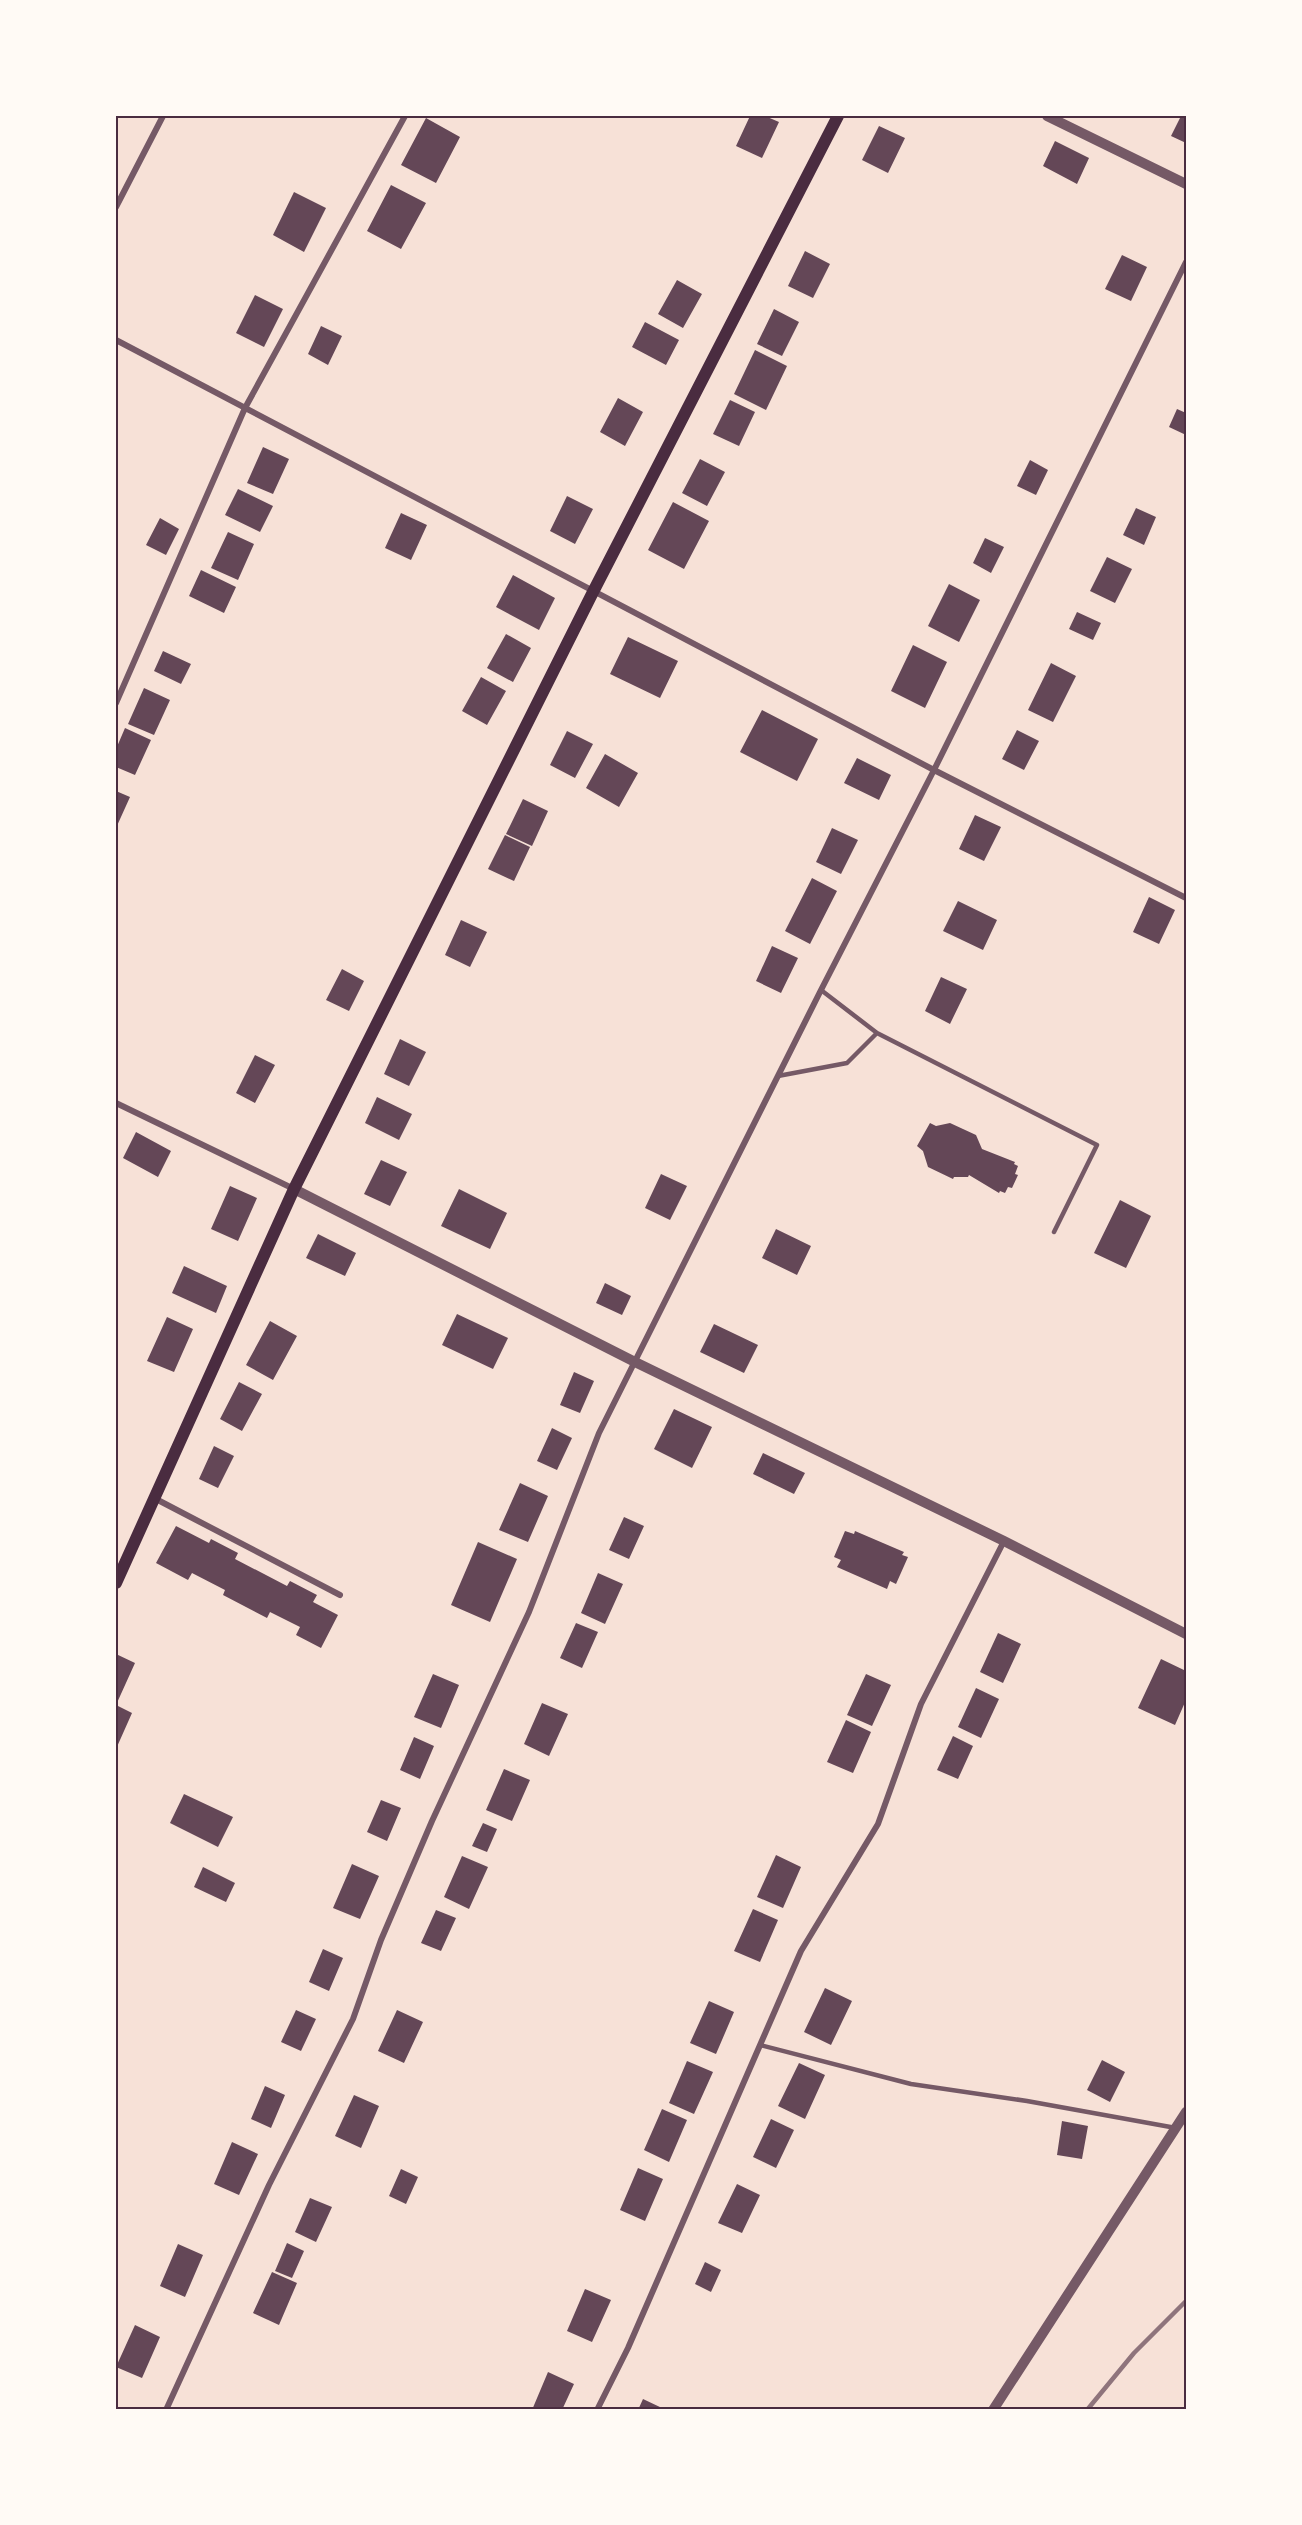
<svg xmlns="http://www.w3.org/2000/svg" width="1302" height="2525" viewBox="0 0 1302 2525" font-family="'IBM Plex Sans',sans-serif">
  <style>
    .building { fill: #644757 }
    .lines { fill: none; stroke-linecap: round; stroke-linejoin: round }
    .service { stroke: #755966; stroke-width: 4.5 }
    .minor { stroke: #755966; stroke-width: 6 }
    .tertiary { stroke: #755966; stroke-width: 10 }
    .secondary { stroke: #4a2c40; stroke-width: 12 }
    .rail { stroke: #8f747c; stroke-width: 4.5 }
    .neatline { fill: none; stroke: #4a2c40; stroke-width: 2 }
  </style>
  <rect width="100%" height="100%" fill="#f7e1d7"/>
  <path class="building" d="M750 116H765L779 122 762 158 736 146Z
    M1181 116H1186V143L1171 136Z
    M426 118 460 137 436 183 401 165Z
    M879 126 905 138 888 173 862 160Z
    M1055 141 1089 158 1077 184 1043 166Z
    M391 185 426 203 401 249 367 231Z
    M294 192 326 208 304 252 273 235Z
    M805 251 830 264 813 298 788 286Z
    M1122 255 1147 267 1131 301 1105 289Z
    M677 280 702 294 683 328 658 314Z
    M255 295 283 309 264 347 236 333Z
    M774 309 799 322 782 356 757 344Z
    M645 322 679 340 666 365 632 347Z
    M321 326 342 336 328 365 308 354Z
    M755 350 787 366 766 410 734 394Z
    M618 398 643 412 625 446 600 432Z
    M730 400 755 412 739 446 713 434Z
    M1177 409 1186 413V435L1169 427Z
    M263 447 289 459 273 494 247 483Z
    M700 459 725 472 707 506 682 493Z
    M1030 460 1048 470 1036 495 1017 486Z
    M238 489 273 506 260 532 225 515Z
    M567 496 593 509 575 544 550 531Z
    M673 502 709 521 684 569 648 550Z
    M1136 508 1156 517 1144 545 1123 535Z
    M401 513 427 525 411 560 385 548Z
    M160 518 179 529 166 555 146 545Z
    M228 532 254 544 238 580 211 568Z
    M985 538 1004 547 991 573 973 563Z
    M1107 557 1132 569 1115 603 1090 591Z
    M201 570 236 587 224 613 189 596Z
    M513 575 555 598 539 630 496 607Z
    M949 584 980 600 959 642 928 626Z
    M1077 612 1101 623 1093 640 1069 629Z
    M506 634 531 648 513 682 487 668Z
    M628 637 678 661 660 698 610 674Z
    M913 645 947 662 925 708 891 691Z
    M163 651 191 664 181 684 154 671Z
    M1051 663 1076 676 1053 722 1028 710Z
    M481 677 506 691 487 725 462 711Z
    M144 688 170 700 154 735 128 724Z
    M762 710 818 739 797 781 740 752Z
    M125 728 151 740 135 775 116 767V749Z
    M1017 730 1039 741 1024 770 1002 759Z
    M567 731 593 744 575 778 550 765Z
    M605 754 638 773 619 807 586 788Z
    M857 758 891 775 879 800 844 783Z
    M116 791 130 797 116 828Z
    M523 799 548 811 532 846 506 834Z
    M975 815 1001 827 984 861 959 849Z
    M832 828 858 840 841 874 816 862Z
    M505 835 530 847 514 881 488 869Z
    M812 878 837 891 810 944 785 931Z
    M1149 897 1175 910 1159 944 1133 932Z
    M958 901 997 920 983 950 943 931Z
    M461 920 487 932 470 967 445 955Z
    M772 946 798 958 781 993 756 981Z
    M342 969 364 981 349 1011 326 1000Z
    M941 977 967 989 950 1024 925 1011Z
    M400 1039 426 1052 409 1086 384 1074Z
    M255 1055 275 1065 255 1103 236 1093Z
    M377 1097 412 1114 399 1140 365 1123Z
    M930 1123 936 1126 950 1123 976 1135 982 1149 1015 1162 1014 1164 1018 1166 1015 1174 1018 1175 1012 1188 1008 1187 1005 1193 1000 1191 999 1193 969 1175 968 1177H954L953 1179 928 1167 923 1151 917 1146Z
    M136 1132 171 1151 158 1177 123 1158Z
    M381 1160 407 1172 390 1206 364 1194Z
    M661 1174 687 1186 670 1220 645 1208Z
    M230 1186 257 1198 238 1241 211 1229Z
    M459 1189 507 1213 490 1249 441 1226Z
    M1120 1200 1151 1216 1126 1268 1094 1253Z
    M776 1229 811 1246 797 1275 762 1258Z
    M318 1234 356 1253 345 1276 306 1258Z
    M184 1266 227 1286 216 1313 172 1293Z
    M605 1283 631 1296 622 1315 596 1303Z
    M457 1314 508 1338 493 1369 442 1345Z
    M167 1317 193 1329 174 1372 147 1361Z
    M270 1321 297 1336 273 1380 246 1365Z
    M714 1324 758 1345 744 1373 700 1352Z
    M574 1372 594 1381 580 1413 560 1405Z
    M239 1382 262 1394 242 1431 220 1419Z
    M674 1409 712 1427 692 1468 654 1449Z
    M552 1428 572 1438 557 1470 537 1461Z
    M214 1446 234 1456 218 1488 199 1479Z
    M763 1453 805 1473 794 1494 753 1474Z
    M520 1483 548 1496 528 1542 499 1530Z
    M624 1517 644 1526 629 1559 609 1550Z
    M176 1526 209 1543 211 1539 238 1553 235 1559 287 1586 290 1581 317 1595 313 1602 338 1615 321 1648 296 1635 300 1627 270 1612 267 1618 223 1595 225 1590 192 1573 188 1580 156 1563Z
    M845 1531 854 1534 855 1531 904 1552 902 1555 908 1557 896 1584 890 1581 887 1589 837 1567 841 1560 834 1557Z
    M478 1542 517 1559 490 1622 451 1605Z
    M598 1573 623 1584 605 1624 581 1613Z
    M576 1623 598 1632 582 1668 560 1658Z
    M998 1633 1021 1644 1003 1683 980 1672Z
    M116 1654 135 1663 116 1705 132 1713 116 1749Z
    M1161 1659 1186 1671V1700L1175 1725 1138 1708Z
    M433 1674 459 1685 441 1728 414 1717Z
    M866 1674 891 1685 872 1726 847 1715Z
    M976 1688 999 1699 981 1738 958 1727Z
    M542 1703 568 1714 549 1756 524 1744Z
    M846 1720 871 1732 853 1773 827 1762Z
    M953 1736 973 1746 958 1779 937 1770Z
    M414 1737 434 1746 420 1779 400 1770Z
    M504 1769 530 1780 512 1821 486 1810Z
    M184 1794 233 1817 218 1847 170 1823Z
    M381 1800 401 1808 387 1841 367 1832Z
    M483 1823 497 1829 487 1852 472 1846Z
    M776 1855 801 1867 783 1908 757 1897Z
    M462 1856 488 1867 469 1909 444 1897Z
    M352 1864 379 1876 360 1919 333 1908Z
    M203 1867 235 1883 226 1902 194 1887Z
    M753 1909 778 1920 760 1962 734 1951Z
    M436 1910 456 1918 441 1951 421 1943Z
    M323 1949 343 1958 329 1991 309 1982Z
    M825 1988 852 2001 831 2045 804 2032Z
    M709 2001 734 2012 716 2054 690 2043Z
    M296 2010 316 2019 301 2051 281 2042Z
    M397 2010 423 2022 404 2063 378 2051Z
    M1102 2060 1125 2072 1110 2102 1087 2090Z
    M687 2061 713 2072 694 2114 669 2103Z
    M799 2063 825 2075 805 2119 778 2106Z
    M265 2086 285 2095 271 2128 251 2119Z
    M354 2095 379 2106 361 2148 335 2136Z
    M662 2109 687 2120 669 2162 644 2150Z
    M771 2119 794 2130 776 2168 753 2157Z
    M1062 2121 1088 2126 1082 2159 1057 2155Z
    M232 2142 258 2154 239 2195 214 2184Z
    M638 2168 663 2179 645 2221 620 2210Z
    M401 2169 418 2177 406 2204 389 2196Z
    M737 2184 760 2195 742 2233 718 2223Z
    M310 2198 332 2207 316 2242 295 2232Z
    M287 2243 304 2251 292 2278 275 2271Z
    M178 2244 203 2255 185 2297 160 2286Z
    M705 2262 721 2270 711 2292 695 2284Z
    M272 2272 297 2283 279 2325 253 2313Z
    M585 2289 611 2300 592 2342 567 2331Z
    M135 2325 160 2337 142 2378 116 2367Z
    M548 2372 574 2384 562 2410H532Z
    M643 2399 662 2408V2410H638Z"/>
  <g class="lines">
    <path class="service" d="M821 990 877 1033 1097 1145 1054 1232
      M778 1076 847 1063 877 1033
      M760 2045 911 2084 1027 2101 1176 2128"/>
    <path class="minor" d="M116 207 163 116
      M116 340 934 770 1186 898
      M116 703 245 408 405 116
      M116 1103 294 1189
      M154 1498 340 1595
      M166 2410 269 2185 353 2019 381 1940 432 1821 529 1612 599 1433 821 990 934 770 1186 262
      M597 2410 628 2348 801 1951 878 1824 921 1704 1004 1541"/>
    <path class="tertiary" d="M1047 116 1186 184
      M294 1189 635 1362 1004 1541 1186 1634
      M993 2410 1186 2112"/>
    <path class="secondary" d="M116 1583 294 1189 593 592 838 116"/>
    <path class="rail" d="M1087 2410 1134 2353 1186 2301"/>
  </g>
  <rect width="1302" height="2525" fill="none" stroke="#fffaf5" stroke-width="234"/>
  <rect x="117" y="117" width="1068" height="2291" class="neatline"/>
</svg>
